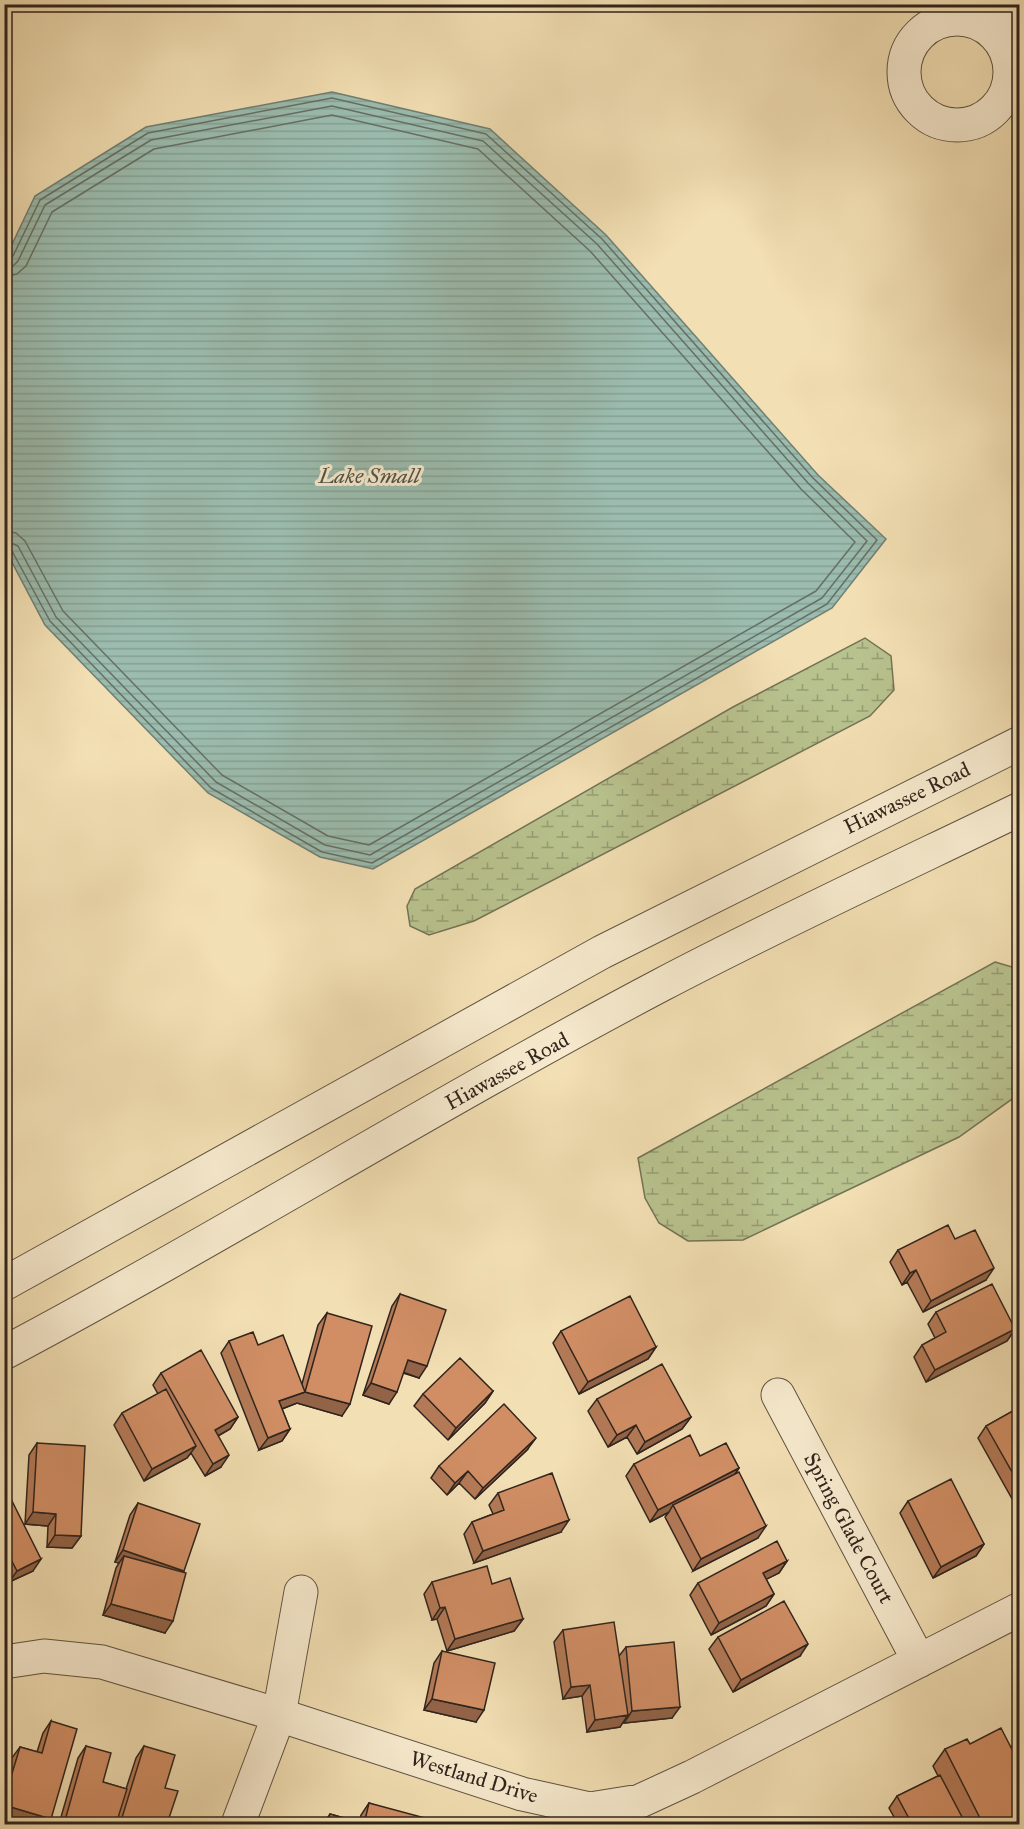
<svg xmlns="http://www.w3.org/2000/svg" width="1024" height="1829" viewBox="0 0 1024 1829" font-family="'IM FELL Great Primer',serif">
  <style>
    .wetland { fill: url(#wetland-marsh); stroke: #747356; stroke-width: 1.5 }
    .water { fill: url(#water-rules); stroke: #707f74; stroke-width: 1.5 }
    .lines { fill: none; stroke-linecap: round; stroke-linejoin: round }
    .shore { stroke: #667066; stroke-width: 1.5 }
    .minor-casing { stroke: #605342; stroke-width: 35 }
    .tertiary-casing { stroke: #605342; stroke-width: 35 }
    .minor { stroke: #f7eace; stroke-width: 33 }
    .tertiary { stroke: #f7eace; stroke-width: 33 }
    .wall { fill: #b47a57; stroke: #30241d; stroke-width: 1.5 }
    .shaded-wall { fill: #926347; stroke: #30241d; stroke-width: 1.5 }
    .building { fill: #d18e65; stroke: #30241d; stroke-width: 1.5 }
    .labels { text-anchor: middle; stroke-width: 6; stroke-linejoin: round; paint-order: stroke }
    .street-label { font-size: 21px; fill: #30241d; stroke: #f7eace }
    .water-label { font-size: 22px; font-style: italic; fill: #505248; stroke: #f7eace }
  </style>
  <defs>
    <pattern id="wetland-marsh" width="20" height="14" patternUnits="userSpaceOnUse" patternTransform="scale(1.5)"><rect width="20" height="14" fill="#b8c28e"/><path d="M1 5h8M5 5V1M11 12h8M15 12V8" fill="none" stroke="#969d73"/></pattern>
    <pattern id="water-rules" width="6" height="5" patternUnits="userSpaceOnUse" patternTransform="scale(1.5)"><rect width="6" height="5" fill="#9bbcae"/><path d="M0 2.5h6" fill="none" stroke="#86a195"/></pattern>
  </defs>
  <rect width="100%" height="100%" fill="#f2dfb3"/>
  <filter id="stains"><feTurbulence type="fractalNoise" baseFrequency=".00333" numOctaves="4"/><feColorMatrix values="0 0 0 0 .2 0 0 0 0 .09 0 0 0 0 .02 0 0 0 .5 -.17"/></filter>
  <radialGradient id="worn" r=".72"><stop offset=".6" stop-color="#630" stop-opacity="0"/><stop offset="1" stop-color="#630" stop-opacity=".3"/></radialGradient>
  <path class="wetland" d="M865 638 891 656 894 690 870 716 474 921 429 935 410 926 407 906 415 889 733 707Z
    M995 962 1019 969V1094L959 1137 743 1240 688 1241 659 1223 645 1198 638 1158Z"/>
  <path class="water" d="M332 92 490 129 606 235 818 475 886 539 832 608 373 869 320 857 208 793 45 625 5 549V259L35 196 146 127Z"/>
  <g class="lines">
    <path class="shore" d="M4 260 13 256 40 200 148 133 332 98 486 134 602 239 813 478 877 540 827 604 372 863 322 852 211 788 50 621 12 551 4 548
      M4 268 13 266 18 261 45 205 151 140 332 106 483 141 597 244 808 483 867 541 822 598 370 855 325 845 216 782 56 617 18 546 4 540
      M4 277 17 274 26 266 52 212 154 149 332 115 478 149 590 251 801 489 855 542 816 591 369 845 328 836 222 775 63 611 25 541 16 533 4 531"/>
    <g class="minor-casing">
      <path id="minor" d="M904 72a53 53 0 1 1 106 0a53 53 0 1 1-106 0Z
        M990 29 1010 4
        M778 1395 919 1661
        M4 1662 44 1656 102 1662 279 1715 522 1794 590 1809 640 1801 692 1777 1020 1609
        M238 1824 279 1715 301 1592"/>
    </g>
    <g class="tertiary-casing">
      <path id="tertiary" d="M4 1284 602 952 1020 743
        M4 1353C226 1235 439 1102 661 985 779 923 900 867 1020 809"/>
    </g>
    <use href="#minor" class="minor"/>
    <use href="#tertiary" class="tertiary"/>
  </g>
  <path class="wall" d="M955 1239 986 1280 923 1312 907 1282 902 1285 890 1262 898 1250Z
    M400 1294 419 1378 403 1373 389 1404 363 1395 392 1306Z
    M936 1312 1015 1329 1007 1341 926 1382 914 1357 922 1345 935 1338 928 1324Z
    M327 1313 342 1416 297 1403 282 1409 290 1429 282 1441 259 1450 221 1353 229 1341 258 1345 302 1384 318 1325Z
    M561 1331 656 1347 648 1359 579 1394 553 1343Z
    M161 1373 238 1417 230 1429 218 1436 221 1467 205 1476 191 1453 187 1458 144 1481 114 1425 122 1413 158 1394 153 1385Z
    M493 1391 485 1403 448 1440 414 1406 423 1394Z
    M597 1399 691 1417 682 1429 637 1454 627 1437 608 1447 588 1411Z
    M1020 1407V1513L978 1438 986 1426Z
    M37 1443 81 1536 72 1548 47 1547 48 1526 25 1524 29 1455Z
    M527 1450 475 1499 459 1483 447 1495 431 1478 439 1466Z
    M700 1456 739 1468 735 1474 758 1538 693 1571 665 1517 669 1512 650 1522 626 1476 634 1464Z
    M4 1485 33 1571 9 1582 4 1574Z
    M498 1493 561 1532 474 1563 464 1534 472 1522 493 1514 489 1505Z
    M908 1501 984 1544 976 1556 933 1578 900 1513Z
    M138 1503 183 1573 165 1633 103 1615 116 1568 119 1563 115 1562 130 1515Z
    M787 1561 779 1573 766 1579 774 1594 766 1606 711 1635 690 1595 698 1583Z
    M432 1582 492 1584 523 1619 514 1631 447 1651 437 1619 432 1620 424 1594Z
    M563 1630 619 1656 626 1647 672 1718 624 1723 623 1721 620 1727 587 1732 582 1696 563 1699 554 1642Z
    M718 1637 800 1656 733 1692 709 1649Z
    M442 1651 476 1722 424 1710 434 1663Z
    M1020 1701V1713L1016 1706Z
    M51 1721V1819L47 1824H22L4 1819V1783L11 1759 20 1747 37 1752 43 1733Z
    M1020 1735V1762L1011 1747Z
    M970 1744 1018 1811 1020 1814 1012 1824H963L960 1819 956 1824H898L889 1808 897 1796 938 1776 933 1766 945 1749Z
    M86 1746 103 1782 126 1789 136 1758 144 1746 165 1788 167 1824H59L78 1758Z
    M369 1803 424 1824H323L330 1814 359 1822 361 1815Z"/>
  <path class="shaded-wall" d="M994 1268 986 1280 923 1312 931 1301Z
    M916 1270 907 1282 902 1285 910 1273Z
    M1015 1329 1007 1341 926 1382 935 1370Z
    M656 1347 648 1359 579 1394 588 1382Z
    M408 1360 427 1366 419 1378 400 1371Z
    M371 1383 397 1392 389 1404 363 1395Z
    M493 1391 485 1403 448 1440 456 1428Z
    M305 1392 350 1404 342 1416 297 1403 271 1413 279 1401Z
    M238 1417 230 1429 207 1442 215 1430Z
    M691 1417 682 1429 637 1454 645 1442Z
    M636 1425 627 1437 608 1447 617 1435Z
    M290 1429 282 1441 259 1450 268 1438Z
    M536 1438 527 1450 475 1499 483 1488Z
    M196 1446 187 1458 144 1481 152 1469Z
    M229 1455 221 1467 205 1476 213 1464Z
    M739 1468 731 1480 673 1505 669 1512 650 1522 658 1510Z
    M468 1471 459 1483 447 1495 455 1483Z
    M33 1512 56 1514 48 1526 25 1524Z
    M569 1520 561 1532 474 1563 483 1551Z
    M766 1526 758 1538 693 1571 701 1559Z
    M55 1535 81 1536 72 1548 47 1547Z
    M984 1544 976 1556 933 1578 941 1567Z
    M123 1550 184 1571 176 1583 124 1556 119 1563 115 1562Z
    M41 1559 33 1571 9 1582 17 1571Z
    M787 1561 779 1573 755 1585 763 1573Z
    M774 1594 766 1606 711 1635 719 1623Z
    M111 1604 173 1621 165 1633 103 1615Z
    M445 1607 437 1619 432 1620 440 1608Z
    M523 1619 514 1631 447 1651 455 1639Z
    M808 1644 800 1656 733 1692 741 1680Z
    M590 1685 582 1696 563 1699 571 1687Z
    M432 1699 484 1710 476 1722 424 1710Z
    M680 1707 672 1718 624 1723 632 1711Z
    M628 1715 620 1727 587 1732 595 1720Z
    M1020 1799V1810L1002 1819 1014 1802Z
    M4 1805 51 1819 47 1824H22L4 1819Z
    M1020 1814 1012 1824H999Z
    M962 1817 956 1824H947Z"/>
  <path class="building" d="M948 1225 955 1239 975 1230 994 1268 931 1301 916 1270 910 1273 898 1250Z
    M992 1284 1015 1329 935 1370 922 1345 946 1332 936 1312Z
    M400 1294 446 1310 427 1366 408 1360 397 1392 371 1383Z
    M630 1296 656 1347 588 1382 561 1331Z
    M327 1313 372 1326 350 1404 305 1392Z
    M253 1332 258 1345 283 1335 305 1392 279 1401 290 1429 268 1438 229 1341Z
    M201 1350 238 1417 215 1430 229 1455 213 1464 161 1373Z
    M460 1358 493 1391 456 1428 423 1394Z
    M662 1364 691 1417 645 1442 636 1425 617 1435 597 1399Z
    M166 1389 196 1446 152 1469 122 1413Z
    M504 1404 536 1438 483 1488 468 1471 455 1483 439 1466Z
    M1020 1407V1486L986 1426Z
    M690 1435 700 1456 726 1443 739 1468 658 1510 634 1464Z
    M37 1443 85 1446 81 1536 55 1535 56 1514 33 1512Z
    M739 1472 766 1526 701 1559 673 1505Z
    M552 1473 569 1520 483 1551 472 1522 504 1510 498 1493Z
    M951 1479 984 1544 941 1567 908 1501Z
    M4 1485 41 1559 17 1571 4 1546Z
    M138 1503 200 1524 184 1571 123 1550Z
    M777 1541 787 1561 763 1573 774 1594 719 1623 698 1583Z
    M124 1556 186 1573 173 1621 111 1604Z
    M487 1566 492 1584 510 1578 523 1619 455 1639 445 1607 440 1608 432 1582Z
    M784 1601 808 1644 741 1680 718 1637Z
    M614 1622 628 1715 595 1720 590 1685 571 1687 563 1630Z
    M674 1642 680 1707 632 1711 626 1647Z
    M442 1651 495 1663 484 1710 432 1699Z
    M51 1721 77 1729 51 1819 4 1805V1800L20 1747 42 1753Z
    M1001 1728 1020 1765V1799L1014 1802 1020 1814 999 1824H983L945 1749 967 1739 970 1744Z
    M86 1746 111 1753 103 1782 127 1789 116 1824H64Z
    M144 1746 175 1755 165 1788 178 1791 167 1824H120Z
    M940 1775 962 1817 947 1824H912L897 1796Z
    M369 1803 425 1818 424 1824H327L330 1814 364 1824Z"/>
  <g class="labels">
    <g class="street-label">
      <text transform="translate(907 798) rotate(-26)" y="7">Hiawassee Road</text>
      <text transform="translate(507 1071) rotate(-29)" y="7">Hiawassee Road</text>
      <text transform="translate(849 1528) rotate(62)" y="7">Spring Glade Court</text>
      <text transform="translate(474 1777) rotate(17)" y="7">Westland Drive</text>
    </g>
    <g class="water-label">
      <text x="369" y="483">Lake Small</text>
    </g>
  </g>
  <rect width="1024" height="1829" fill="none" stroke="#f2dfb3" stroke-width="24"/>
  <rect x="6" y="6" width="1012" height="1817" fill="none" stroke="#30241d" stroke-width="3"/>
  <rect x="12" y="12" width="1000" height="1805" fill="none" stroke="#30241d" stroke-width="1.5"/>
  <rect width="100%" height="100%" filter="url(#stains)"/>
  <rect width="100%" height="100%" fill="url(#worn)"/>
</svg>
